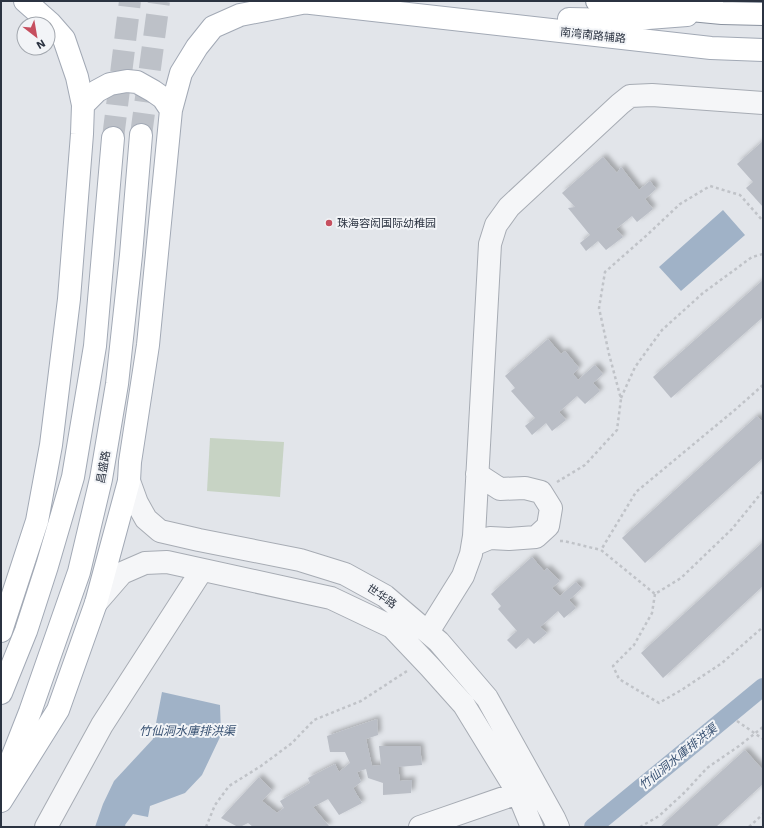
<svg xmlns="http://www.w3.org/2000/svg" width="764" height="828" viewBox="0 0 764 828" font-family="'Work Sans','Noto Sans SC',sans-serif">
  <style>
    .green { fill: #c7d3c4 }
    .water { fill: #a0b2c7 }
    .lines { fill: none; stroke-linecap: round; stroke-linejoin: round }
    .canal { stroke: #a0b2c7; stroke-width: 18 }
    .building { fill: #babec6; filter: url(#shadow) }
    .major-tunnel { stroke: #bdc1c8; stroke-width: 22; stroke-dasharray: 22 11; stroke-linecap: butt }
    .minor-casing { stroke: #a7acb4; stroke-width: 24 }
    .major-casing { stroke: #a2a9b5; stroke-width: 24 }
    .highway-casing { stroke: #8a929f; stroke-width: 24 }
    .path { stroke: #c0c3c8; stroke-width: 2.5; stroke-dasharray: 3 3; stroke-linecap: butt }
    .minor { stroke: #f5f6f8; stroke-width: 22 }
    .major { stroke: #fff; stroke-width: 22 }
    .highway { stroke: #fff; stroke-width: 22 }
    .poi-dot { fill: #c64f5f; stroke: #f2f4f7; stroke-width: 1.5 }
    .labels { text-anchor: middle; stroke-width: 4; stroke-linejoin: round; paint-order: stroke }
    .street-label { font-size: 11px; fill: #2b3341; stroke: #f2f4f7 }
    .poi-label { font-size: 11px; fill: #2b3341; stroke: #f2f4f7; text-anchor: start }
    .water-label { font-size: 12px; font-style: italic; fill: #385172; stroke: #f2f4f7 }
  </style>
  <defs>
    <filter id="shadow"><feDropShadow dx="3.5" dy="-3.5" stdDeviation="2" flood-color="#0004"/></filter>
  </defs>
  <rect width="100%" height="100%" fill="#e2e5ea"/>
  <path class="green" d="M210 438 284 442 280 497 207 491Z"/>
  <path class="water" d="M723 210 745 235 681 291 659 267Z
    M162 692 220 705 221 735 202 775 185 793 150 806 148 817 133 814 125 825 126 827H95L103 804 114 781 153 739Z"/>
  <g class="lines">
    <path class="canal" d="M593 827 763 687"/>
  </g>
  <path class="building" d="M763 141V207L746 188 753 182 737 164Z
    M603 157 617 173 621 167 639 190 650 181 656 189 645 199 653 209 637 222 632 216 616 229 623 237 606 250 598 241 586 251 580 243 590 235 568 208 575 207 562 193Z
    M763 280V317L671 398 653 377Z
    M548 339 561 354 565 351 579 368 573 374 578 380 595 365 603 374 593 383 600 391 585 404 577 396 559 412 566 420 552 431 546 423 532 435 525 426 535 418 511 391 515 388 505 376Z
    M757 416 763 422V458L645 563 622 538Z
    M763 542V586L663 678 641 653Z
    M532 557 544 571 547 568 560 581 552 588 560 596 576 582 582 588 569 600 576 608 564 618 558 611 540 627 547 633 534 644 528 638 516 649 507 640 517 631 498 609 501 606 491 594Z
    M377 719 378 735 366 739 372 766 381 765 379 746H420L422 765 398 767 400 781 412 780 411 793 383 795V783L368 778 366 769 357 772 361 782 353 788 362 803 339 815 328 799 313 807 329 826 327 827H253L248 823 240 827H238L221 818 259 777 272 790 262 801 277 813 284 808 280 801 310 783 308 778 335 764 339 772 350 763 345 752H330L327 736Z
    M745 750 763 770V784L716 827H660Z"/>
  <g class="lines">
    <path class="major-tunnel" d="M141 135 159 1
      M113 138 130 1"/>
    <g class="minor-casing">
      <path id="minor" d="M129 481 137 503 146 519 160 531 199 540 300 560 345 574 385 596 439 642 487 698 554 818 558 827
        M473 545 490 538 509 539 536 537 548 526 551 508 541 492 525 488 500 489 477 474
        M96 603 122 573 145 563 167 562 331 598 392 627 430 667 464 705 518 793 532 827
        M428 632 463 576 471 554 474 536 490 244 496 225 509 207 620 104 630 96 652 95 763 103
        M46 827 102 725 202 570
        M420 827 518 793"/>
    </g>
    <g class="major-casing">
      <path id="major" d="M293 1 711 48 763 50
        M569 19 622 20 687 15
        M83 105 97 91 110 84 127 81 137 82 153 91 163 98 171 110
        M1 631 37 521 51 445 69 299 82 134 83 105 77 77 64 39 50 23 25 1
        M1 693 26 631 47 566 73 477 95 346 113 138
        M4 778 30 712 79 572 101 479 117 384 131 255 141 135
        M1 801 58 710 96 603 129 481 130 462 148 345 171 110 181 73 197 47 213 27 240 15 307 2"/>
    </g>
    <g class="highway-casing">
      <path id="highway" d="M597 1 722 13 763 14"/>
    </g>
    <path class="path" d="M763 385 736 409 636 492 601 550 655 594 681 578 732 529 763 491
      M621 398 635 367 662 330 703 293 752 257 763 254
      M557 482 585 465 617 430 621 399 609 354 599 308 605 272 647 235 680 204 710 186 740 195 763 221
      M560 541H564L601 550
      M655 594 652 613 634 645 613 666 619 679 659 703 683 689 722 663 763 627
      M737 721 763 739
      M206 827 215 805 229 786 261 766 292 743 314 720 361 701 407 671
      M640 827 659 816 685 792 707 768 739 746 763 727
      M749 827 763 814"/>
    <use href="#minor" class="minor"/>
    <use href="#major" class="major"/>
    <use href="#highway" class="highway"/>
  </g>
  <circle class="poi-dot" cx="329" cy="223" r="4"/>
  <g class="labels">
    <g class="street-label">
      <text transform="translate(593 35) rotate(6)" y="4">南湾南路辅路</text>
      <text transform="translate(103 467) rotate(-80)" y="4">昌盛路</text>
      <text transform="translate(382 596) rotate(34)" y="4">世华路</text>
    </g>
    <g class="poi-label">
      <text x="337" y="227">珠海容闳国际幼稚园</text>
    </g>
    <g class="water-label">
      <text x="187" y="735">竹仙洞水庫排洪渠</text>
      <text transform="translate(678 757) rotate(-39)" y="4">竹仙洞水庫排洪渠</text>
    </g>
  </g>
  <rect width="764" height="828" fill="none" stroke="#2b3341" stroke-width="4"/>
  <g transform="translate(36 36) rotate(149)"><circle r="19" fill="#f2f4f7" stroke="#a2a7ae"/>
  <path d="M0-3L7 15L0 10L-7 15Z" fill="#c64f5f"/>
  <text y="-6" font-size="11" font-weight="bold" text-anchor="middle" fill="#2b3341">N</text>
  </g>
</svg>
